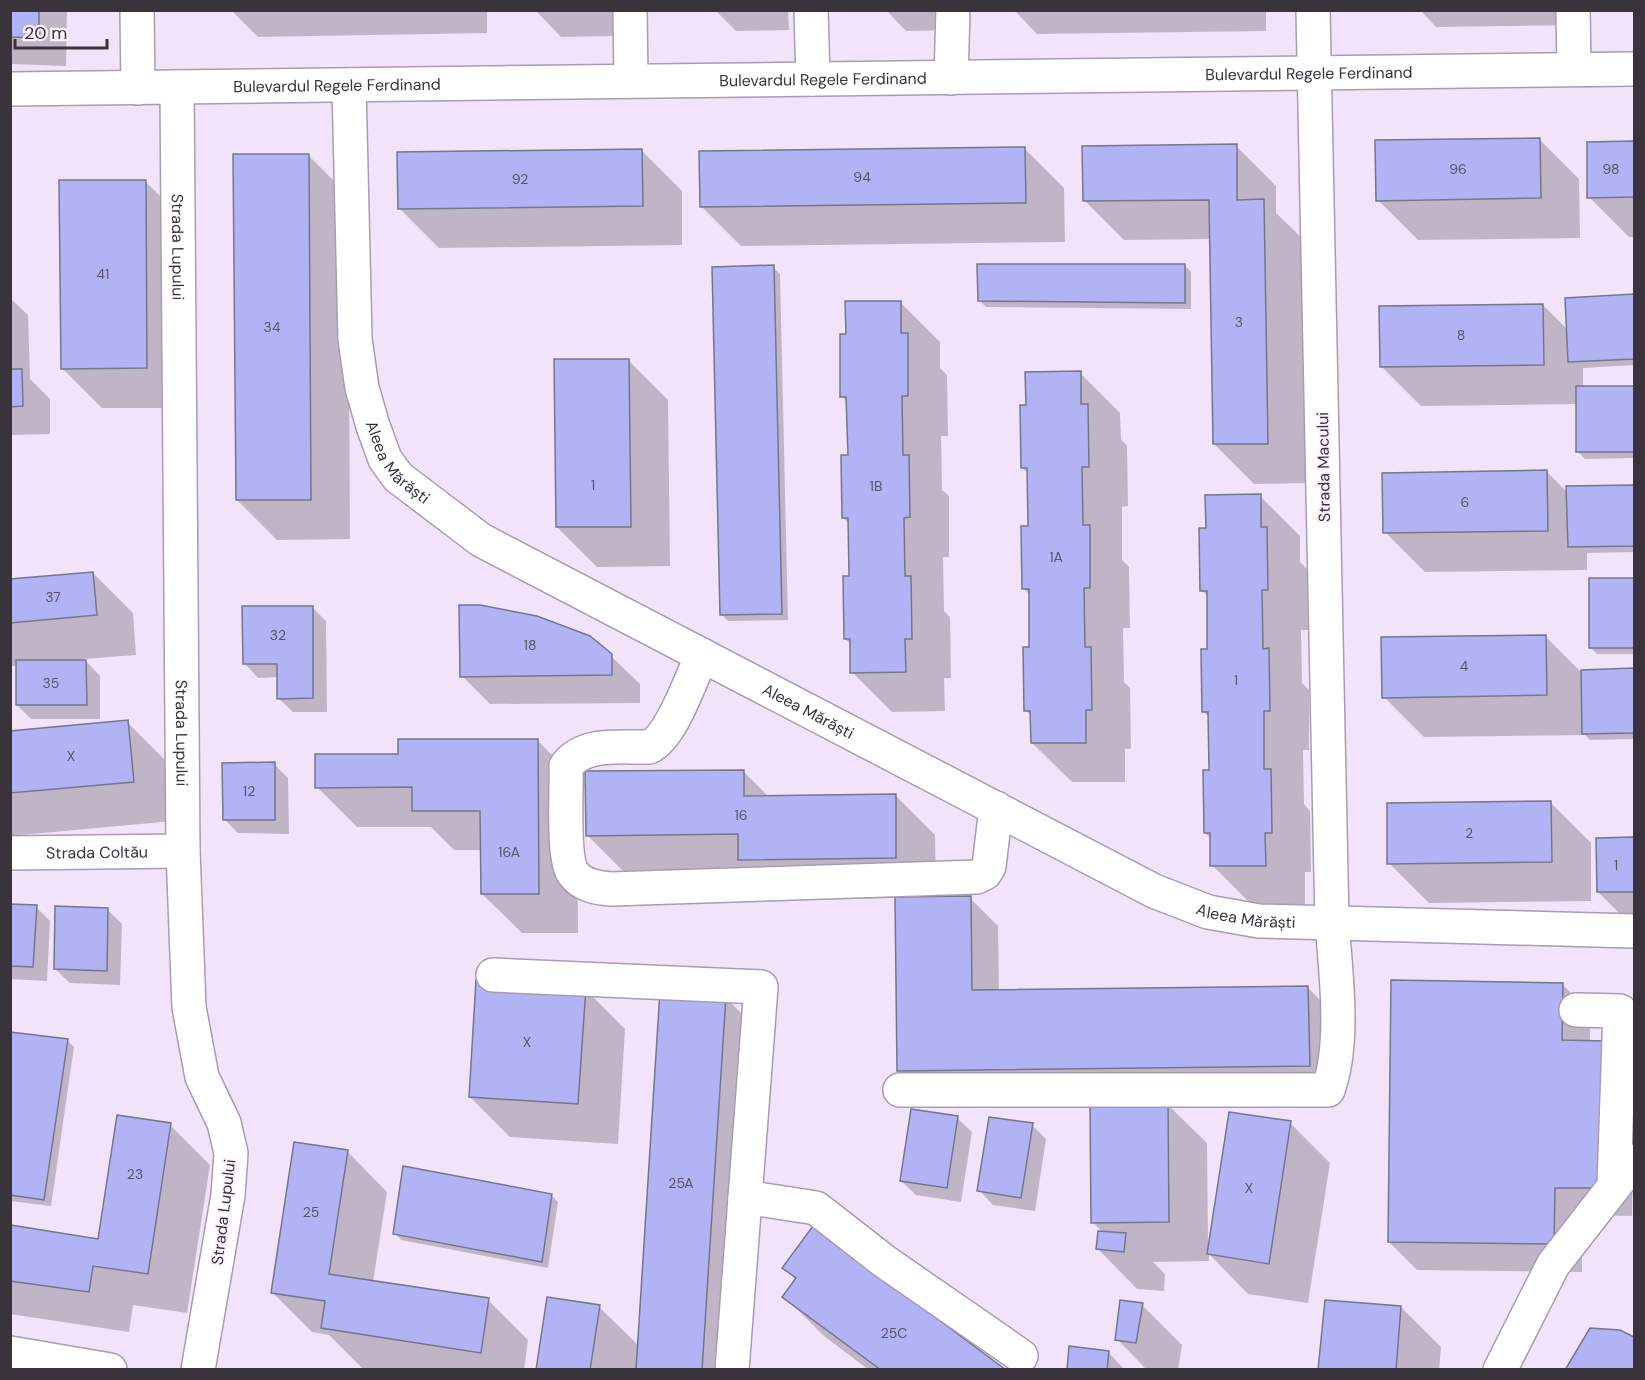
<svg xmlns="http://www.w3.org/2000/svg" width="1645" height="1380" viewBox="0 0 1645 1380" font-family="'DM Sans',sans-serif">
  <style>
    .shadow { fill: #0003 }
    .building { fill: #b2b3f5; stroke: #75768c; stroke-width: 1.5 }
    .lines { fill: none; stroke-linecap: round; stroke-linejoin: round }
    .minor-casing { stroke: #a99cb1; stroke-width: 36 }
    .major-casing { stroke: #a99cb1; stroke-width: 36 }
    .minor { stroke: #fff; stroke-width: 33 }
    .major { stroke: #fff; stroke-width: 33 }
    .labels { text-anchor: middle; stroke-width: 4.5; stroke-linejoin: round; paint-order: stroke }
    .number-label { font-size: 14px; fill: #57546a }
    .street-label { font-size: 16px; fill: #39343c; stroke: #f9f4fd }
  </style>
  <rect width="100%" height="100%" fill="#f1e3f9"/>
  <path class="shadow" d="M10 10H67L66 66 10 64Z
    M231 10H487V33L258 37Z
    M535 10H614V36L561 37Z
    M715 10H788L789 30 736 31Z
    M886 10H959L960 30 906 31Z
    M1014 10H1266V31L1037 34Z
    M1420 10H1587V25L1436 27Z
    M1539 139 1579 179 1580 238 1418 240 1378 200Z
    M1588 143H1634V237H1629L1589 197Z
    M1236 146 1276 186V213L1304 240 1307 483 1254 484 1214 444 1211 239 1124 240 1084 200Z
    M1024 148 1064 188 1065 242 741 246 701 206Z
    M642 151 682 191V245L439 248 399 208Z
    M308 155 348 195 350 539 277 540 237 500Z
    M145 181 185 221 186 408H102L62 368Z
    M1185 265 1191 272V309L986 307 979 300Z
    M773 267 780 274 788 620 728 621 721 614Z
    M1634 296V365L1583 368V387H1634V458L1585 459 1578 452V404L1421 406 1381 366 1543 305 1568 330 1567 299Z
    M10 298 28 315 30 379 50 399V434L10 435Z
    M900 302 940 342V368L947 375 948 436H941L942 490 949 496V557H943L944 611 950 617 951 678H944L945 711 892 712 852 672V645L845 639 851 578 850 524 843 518 849 456 848 403 842 396 847 336Z
    M628 360 668 400 670 566 597 567 557 527Z
    M1080 373 1120 413 1121 439 1127 446 1128 506 1122 507V560L1129 567 1130 628H1123L1124 682 1130 688 1131 749H1125V782H1072L1032 743V716L1025 710 1031 649 1030 595 1024 589 1029 528V474L1022 468 1028 407Z
    M1547 472 1568 493V487L1634 486V552L1587 553V570L1425 572 1385 532Z
    M1260 496 1300 536V562L1307 569 1308 630H1301L1302 683 1309 690V750H1303L1304 804 1310 811 1311 872H1305V905H1252L1212 865 1211 839 1205 833 1210 772V718L1203 711 1209 650 1208 597 1202 590 1207 530Z
    M93 573 133 613 136 655 84 659 100 676V719H31L17 705V666H10V581Z
    M1590 579H1634V654H1597L1591 648Z
    M312 607 326 621 327 712H293L278 698V677L258 678 244 663Z
    M1545 636 1580 671 1634 670V739L1590 740 1585 735 1424 737 1384 697Z
    M611 656 640 684V703L490 704 462 676Z
    M127 722 167 762 173 821 10 836V732Z
    M537 740 577 780 578 933H522L482 894V850H454L431 827H357L317 787 400 755Z
    M274 764 288 778 289 834 238 833 224 819Z
    M743 771 769 797 895 795 935 835 936 898H970L998 926 999 991 1308 988 1336 1016 1337 1093 927 1098 898 1070 896 898 779 900 627 875 587 835Z
    M1551 803 1591 843V901L1429 903 1389 863Z
    M1598 839H1634V928L1598 892Z
    M10 906 36 907 50 921 47 981 10 979Z
    M108 910 122 924 120 985 70 983 55 969Z
    M1562 984 1590 1012V1042L1634 1070 1632 1216 1582 1215V1272L1417 1270 1389 1242Z
    M585 989 625 1029 618 1144 510 1137 470 1097Z
    M725 997 765 1037 744 1370H538L599 1307 639 1346Z
    M10 1033 67 1040 74 1047 51 1206 10 1201Z
    M1167 1104 1207 1143 1208 1242 1290 1123 1330 1163 1308 1303 1248 1294 1209 1254V1261L1153 1262 1165 1274 1164 1291 1137 1289 1098 1249 1103 1233 1093 1222Z
    M957 1118 972 1132 961 1202 916 1195 901 1181Z
    M170 1125 210 1165 187 1313 133 1305 129 1332 10 1314V1227L99 1240Z
    M1032 1125 1046 1139 1035 1211 993 1205 979 1190Z
    M348 1152 387 1192 373 1282 488 1300 528 1340 524 1370H375L362 1368 329 1335 312 1332 272 1292Z
    M551 1195 558 1202 548 1268 401 1240 395 1233Z
    M784 1268 1004 1370H869L824 1336 784 1296 796 1280Z
    M1142 1305 1182 1345 1178 1370H1147L1117 1339Z
    M1401 1307 1441 1347 1439 1370H1319Z
    M1109 1353 1125 1370H1069Z"/>
  <path class="building" d="M10 10H39V38L10 37Z
    M1540 138 1541 198 1376 201 1375 140Z
    M1634 141V197L1587 198V142Z
    M1237 144V200L1264 199 1268 444H1213L1209 200 1083 201 1082 146Z
    M1025 147 1026 203 700 207 699 151Z
    M642 149 643 206 398 209 397 152Z
    M233 154H309L311 500H236Z
    M59 180H146L147 368 61 369Z
    M977 264H1185V303L978 301Z
    M774 265 782 614 720 615 712 267Z
    M1634 294V359L1568 362 1565 298Z
    M845 301H901V333H908V396H902L903 455H909L910 517 904 518 905 576H911L912 639H905L906 672 850 673V639H844L843 576H849L848 518H842L841 455H848L846 397H840V334H846Z
    M1543 304 1544 365 1380 367 1379 306Z
    M554 359H629L631 527H556Z
    M10 369H22L23 406 10 407Z
    M1081 371V404H1088L1089 467H1082L1083 525H1090V588H1084L1085 647H1091L1092 710H1086V743H1031L1030 711H1024L1023 647H1029V589H1022L1021 526H1028L1027 468H1021L1020 405H1026L1025 372Z
    M1576 386H1634V452H1576Z
    M1547 470 1548 531 1383 533 1382 473Z
    M1634 485V546L1568 547 1566 486Z
    M1261 494V527H1267L1268 590H1262L1263 649 1269 648 1270 711H1264V769H1271L1272 833H1265L1266 866H1210V833H1204L1203 770H1209L1208 712H1202L1201 649H1207V591H1200L1199 528H1206L1205 495Z
    M93 572 97 615 10 623V579Z
    M1589 578H1634V648H1589Z
    M459 605H480L537 616 590 636 612 654V675L460 677Z
    M242 606H313V698L277 699V664H243Z
    M1546 635 1547 695 1382 698 1381 637Z
    M16 660H86L87 705H16Z
    M1634 668V733L1582 734 1581 670Z
    M128 720 134 782 10 793V731Z
    M398 739H538L539 894H481L480 811H412V787L315 788V754H398Z
    M275 762V820H223L222 763Z
    M744 770V796L896 794V858L738 860V834L586 836 585 771Z
    M1551 801 1552 862 1387 864V803Z
    M1634 837V892H1597L1596 838Z
    M971 896 972 990 1308 986 1310 1066 897 1071 895 897Z
    M10 904 37 905 33 967 10 966Z
    M55 906 108 908 107 971 54 969Z
    M476 980 586 987 578 1104 469 1097Z
    M1391 980 1563 983 1562 1040 1606 1041 1604 1188H1555L1554 1244 1388 1242Z
    M660 991 726 996 702 1370H636Z
    M10 1032 68 1039 44 1200 10 1195Z
    M1168 1102 1169 1222 1091 1223 1090 1103Z
    M911 1109 958 1116 947 1188 900 1181Z
    M1229 1112 1291 1121 1269 1264 1207 1254Z
    M117 1115 171 1123 148 1274 93 1266 89 1292 10 1281V1225L98 1239Z
    M989 1117 1033 1123 1021 1198 977 1191Z
    M294 1142 348 1150 329 1274 489 1298 481 1353 321 1328 325 1301 271 1293Z
    M403 1166 552 1194 542 1262 393 1234Z
    M813 1226 1006 1370H881L782 1297 796 1278 782 1268Z
    M1098 1231 1126 1233 1124 1252 1096 1249Z
    M547 1297 600 1305 590 1370H536Z
    M1120 1300 1143 1303 1136 1343 1115 1340Z
    M1325 1300 1401 1306 1396 1370H1318Z
    M1590 1328 1620 1330 1634 1337V1370H1565Z
    M1069 1346 1109 1351 1107 1370H1067Z"/>
  <g class="lines">
    <g class="minor-casing">
      <g id="minor">
        <path d="M137 10 138 88"/>
        <path d="M630 10 631 81"/>
        <path d="M811 10 813 79"/>
        <path d="M1573 10 1574 69"/>
        <path d="M951 78 953 10"/>
        <path id="s1" d="M349 85 355 339 362 388 373 426 385 459 398 477 481 540 1154 891 1208 912 1259 921 1634 931"/>
        <path id="s2" d="M177 87 183 851 189 1007 202 1077 224 1123 231 1153 228 1195 198 1370"/>
        <path d="M702 655C691 678 672 737 649 747 621 748 585 741 566 766 567 788 562 857 573 873 582 886 598 888 611 889L977 877 985 873 989 866 996 808"/>
        <path id="s3" d="M10 853 183 851"/>
        <path d="M493 975 761 987 732 1370"/>
        <path d="M1576 1010 1620 1011 1614 1185"/>
        <path d="M900 1090H1328C1345 1043 1336 974 1332 924L1313 10"/>
        <path d="M745 1197 816 1208 884 1261 1021 1356"/>
        <path d="M10 1353 110 1370"/>
        <path d="M1500 1370 1553 1265 1634 1161"/>
      </g>
    </g>
    <g class="major-casing">
      <g id="major">
        <path id="s4" d="M10 89 1634 69"/>
      </g>
    </g>
    <use href="#minor" class="minor"/>
    <use href="#major" class="major"/>
  </g>
  <g class="labels">
    <g class="number-label">
      <text x="1458" y="174">96</text>
      <text x="1611" y="174">98</text>
      <text x="862" y="182">94</text>
      <text x="520" y="184">92</text>
      <text x="103" y="279">41</text>
      <text x="1239" y="327">3</text>
      <text x="272" y="332">34</text>
      <text x="1461" y="340">8</text>
      <text x="593" y="490">1</text>
      <text x="876" y="491">1B</text>
      <text x="1465" y="507">6</text>
      <text x="1056" y="562">1A</text>
      <text x="53" y="602">37</text>
      <text x="278" y="640">32</text>
      <text x="530" y="650">18</text>
      <text x="1464" y="671">4</text>
      <text x="1236" y="685">1</text>
      <text x="51" y="688">35</text>
      <text x="71" y="761">X</text>
      <text x="249" y="796">12</text>
      <text x="741" y="820">16</text>
      <text x="1469" y="838">2</text>
      <text x="509" y="857">16A</text>
      <text x="1616" y="870">1</text>
      <text x="527" y="1047">X</text>
      <text x="135" y="1179">23</text>
      <text x="681" y="1188">25A</text>
      <text x="1249" y="1193">X</text>
      <text x="311" y="1217">25</text>
      <text x="894" y="1338">25C</text>
    </g>
    <g class="street-label">
      <text dy="6" stroke="none"><textPath href="#s4" startOffset="1299">Bulevardul Regele Ferdinand</textPath></text>
      <text dy="6" stroke="none"><textPath href="#s4" startOffset="813">Bulevardul Regele Ferdinand</textPath></text>
      <text dy="6" stroke="none"><textPath href="#s4" startOffset="327">Bulevardul Regele Ferdinand</textPath></text>
      <text dy="6" stroke="none"><textPath href="#s2" startOffset="160">Strada Lupului</textPath></text>
      <text dy="6" stroke="none"><textPath href="#s1" startOffset="388">Aleea Mărăști</textPath></text>
      <text transform="translate(1323 467) rotate(-91)" y="6">Strada Macului</text>
      <text dy="6" stroke="none"><textPath href="#s1" startOffset="874">Aleea Mărăști</textPath></text>
      <text dy="6" stroke="none"><textPath href="#s2" startOffset="646">Strada Lupului</textPath></text>
      <text dy="6" stroke="none"><textPath href="#s3" startOffset="87">Strada Coltău</textPath></text>
      <text dy="6" stroke="none"><textPath href="#s1" startOffset="1360">Aleea Mărăști</textPath></text>
      <text transform="translate(223 1212) rotate(-83)" y="6">Strada Lupului</text>
    </g>
  </g>
  <rect width="1645" height="1380" fill="none" stroke="#39343c" stroke-width="24"/>
  <path d="M15 39v9h92v-9" fill="none" stroke="#39343c" stroke-width="3"/>
  <text x="24" y="39" font-size="18" fill="#39343c" stroke="#f9f4fd" stroke-width="4.5" paint-order="stroke">20 m</text>
</svg>
